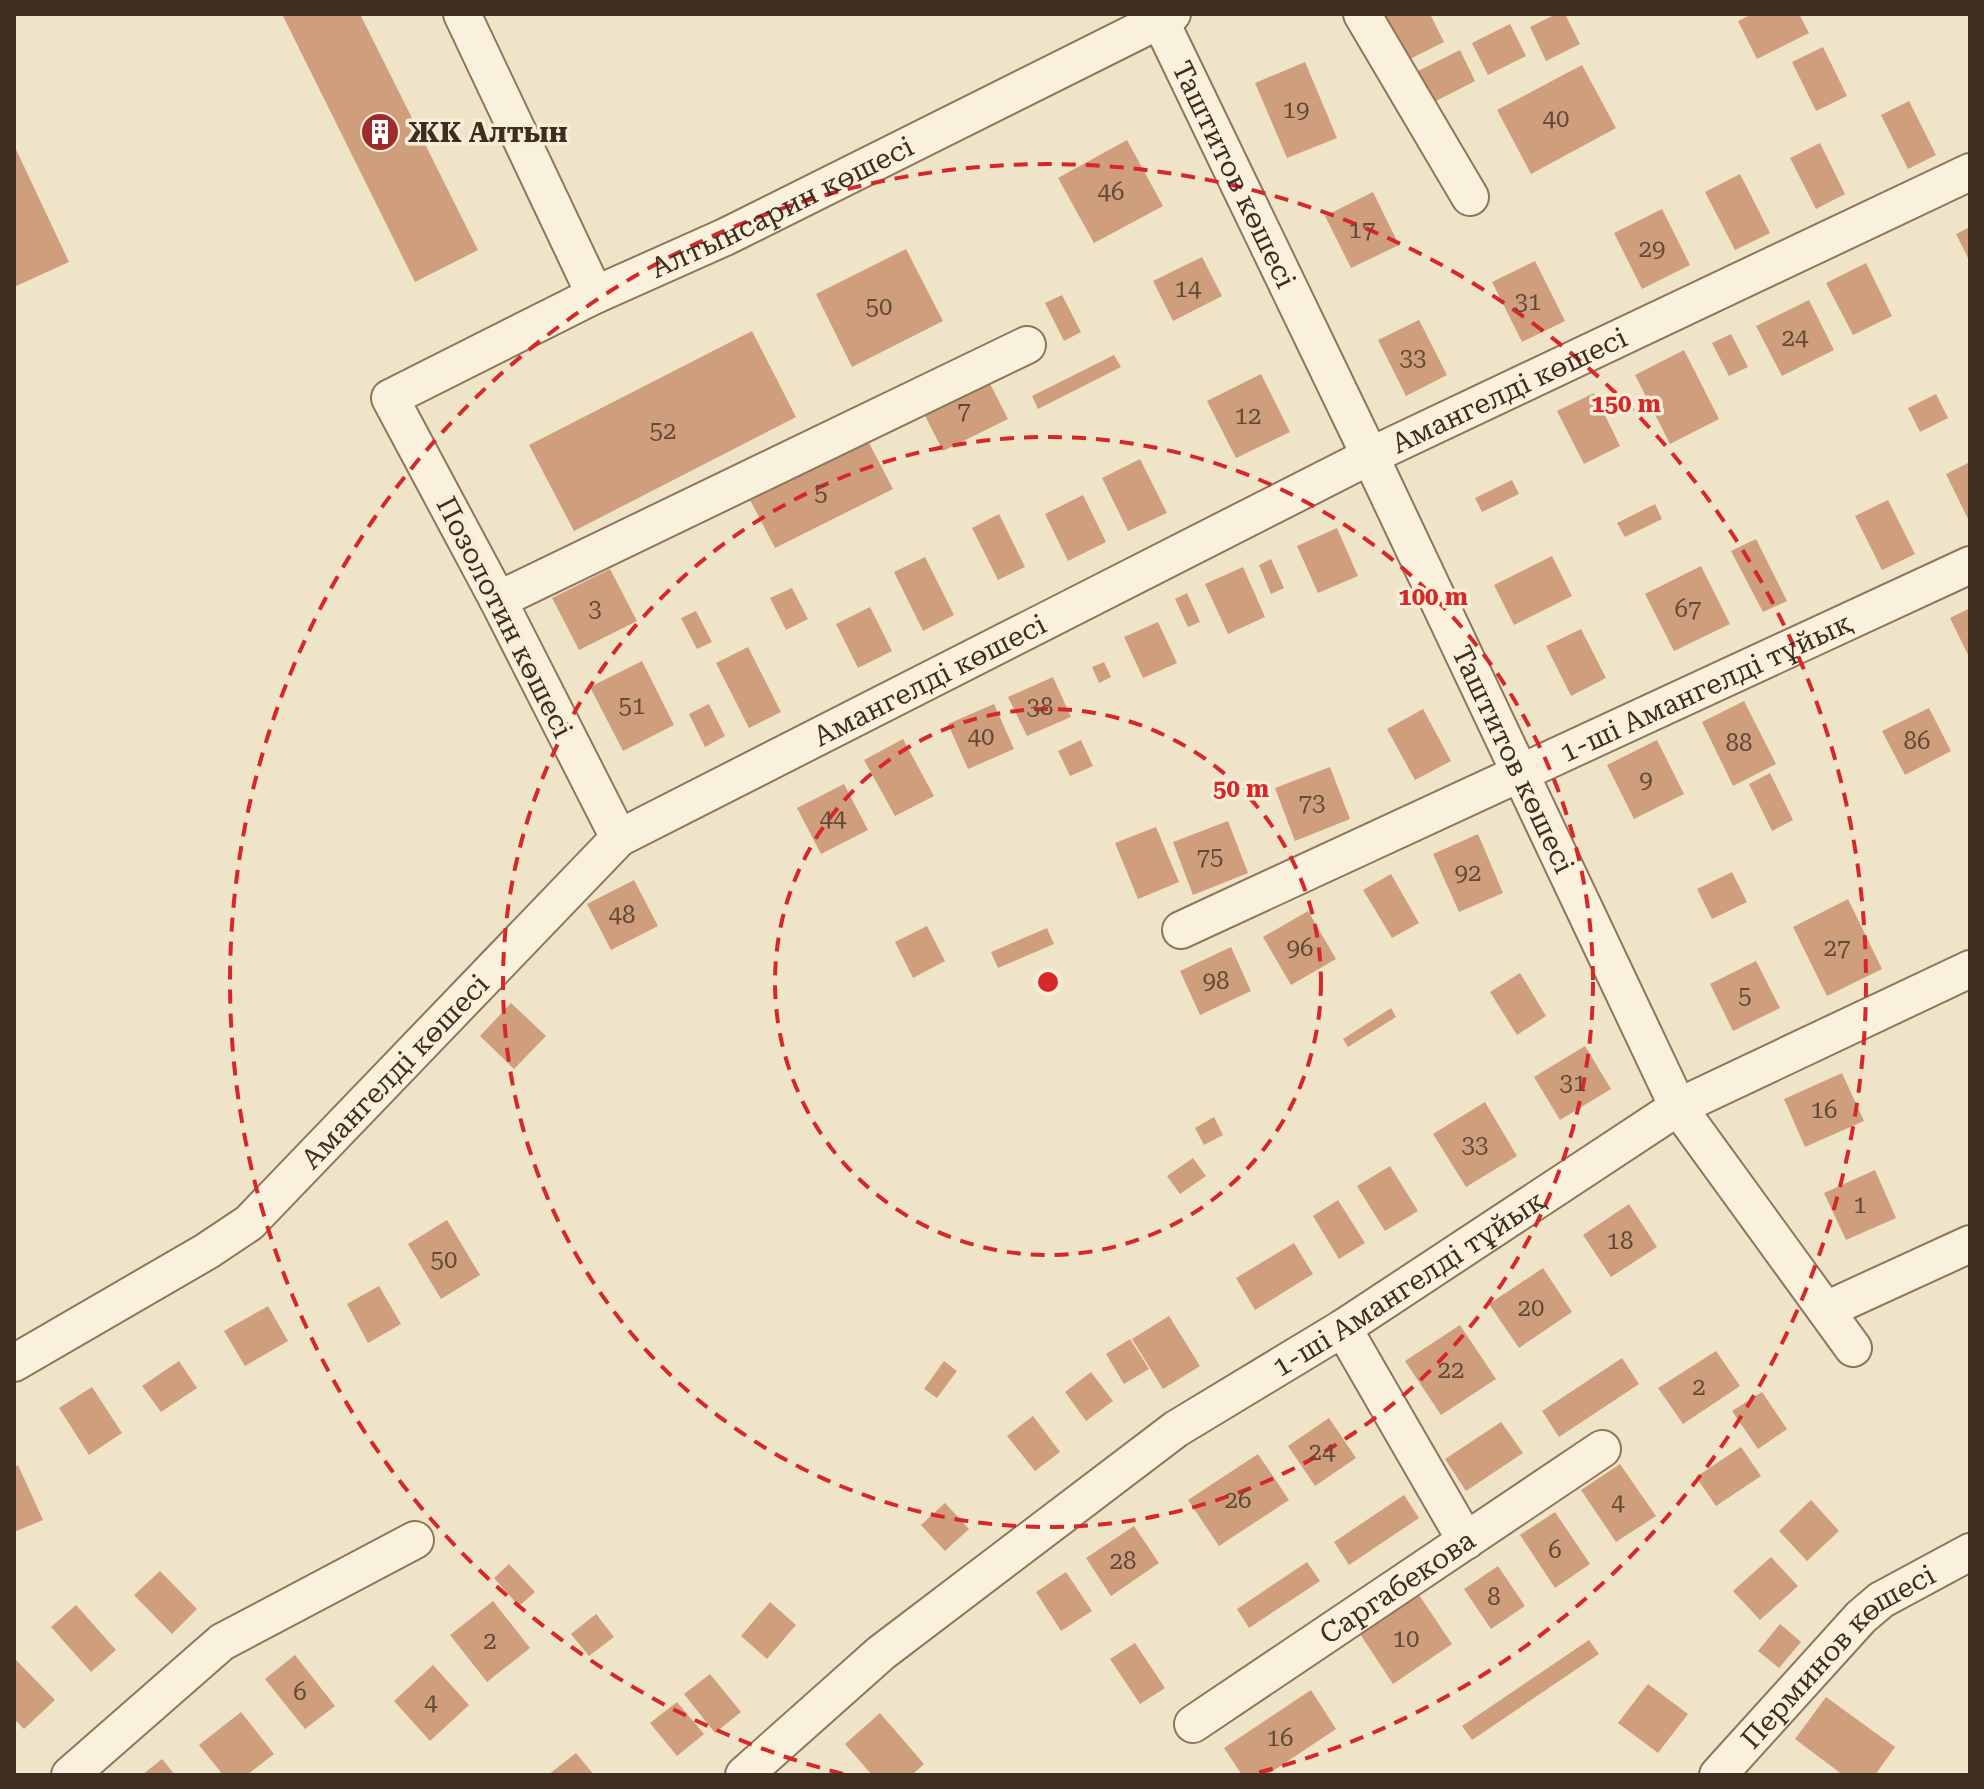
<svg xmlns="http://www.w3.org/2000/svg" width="1984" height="1789" viewBox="0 0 1984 1789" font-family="'Roboto Serif',serif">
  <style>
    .building { fill: #cf9f7d }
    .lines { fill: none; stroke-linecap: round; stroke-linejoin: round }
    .minor-casing { stroke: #8d765c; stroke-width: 40 }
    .minor { stroke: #faf1dc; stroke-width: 36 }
    .ring { fill: none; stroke: #d62828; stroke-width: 4; stroke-dasharray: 14 10 }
    .labels { text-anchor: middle; stroke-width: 7; stroke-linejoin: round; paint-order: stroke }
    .number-label { font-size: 24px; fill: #624a37 }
    .poi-label { font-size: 28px; font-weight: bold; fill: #3d2e20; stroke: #f7eed8; text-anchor: start }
    .street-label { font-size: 28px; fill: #3d2e20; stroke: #f7eed8 }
    .centre { fill: #d62828; stroke: #f7eed8; stroke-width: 4 }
    .ring-label { font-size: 24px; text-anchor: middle; font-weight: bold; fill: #d62828; stroke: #f7eed8; stroke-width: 7; stroke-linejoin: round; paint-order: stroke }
  </style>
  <rect width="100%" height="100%" fill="#f0e4c8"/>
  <path class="building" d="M282 14H360L478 250 415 282Z
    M1380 14H1430L1444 42 1404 62Z
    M1556 14H1565L1580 44 1546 61 1530 27Z
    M1752 14H1799L1809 33 1757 59 1738 21Z
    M1510 24 1526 56 1488 75 1472 43Z
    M1823 47 1847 96 1816 111 1792 62Z
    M1460 50 1475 81 1434 102 1418 71Z
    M1305 62 1337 138 1287 158 1255 83Z
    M1582 65 1616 128 1531 174 1497 110Z
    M1909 101 1936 155 1908 169 1881 115Z
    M1127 140 1163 206 1094 243 1058 178Z
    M1820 143 1845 194 1816 209 1790 158Z
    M14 145 69 262 14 287Z
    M1740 174 1770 233 1735 250 1705 192Z
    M1373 192 1399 245 1351 268 1325 216Z
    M1662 209 1690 265 1642 289 1614 233Z
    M1970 227V262L1956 234Z
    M906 249 943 321 852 367 816 294Z
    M1202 257 1222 296 1173 321 1153 281Z
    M1535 261 1565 321 1522 342 1492 282Z
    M1866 263 1892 316 1853 335 1826 283Z
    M1062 295 1081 332 1064 341 1045 303Z
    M1809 300 1834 350 1782 376 1756 326Z
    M1419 320 1447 375 1406 396 1378 340Z
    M752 331 796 417 574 531 529 445Z
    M1731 334 1748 367 1729 376 1712 343Z
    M1684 350 1719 419 1670 444 1635 375Z
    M1114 355 1121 367 1038 409 1032 396Z
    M984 372 1008 419 943 451 919 404Z
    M1261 374 1290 432 1236 458 1207 401Z
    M1594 393 1620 446 1584 464 1557 411Z
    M1936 394 1948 418 1920 432 1908 408Z
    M866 437 893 489 775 548 748 496Z
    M1140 459 1167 513 1128 531 1102 478Z
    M1970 462V523L1946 474Z
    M1512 480 1519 494 1482 512 1475 498Z
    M1083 495 1106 542 1068 561 1045 514Z
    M1888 500 1915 554 1882 570 1855 516Z
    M1655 504 1662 519 1625 537 1617 523Z
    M999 514 1025 567 998 580 972 528Z
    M1337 528 1358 576 1318 593 1297 546Z
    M1756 539 1787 601 1763 612 1731 551Z
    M1552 556 1572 596 1514 625 1494 585Z
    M925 557 954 615 923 631 894 572Z
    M1271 559 1284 588 1271 594 1259 565Z
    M1701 566 1730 624 1674 651 1645 594Z
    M1243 567 1265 617 1228 634 1205 584Z
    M610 569 637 621 579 650 552 598Z
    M792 588 808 619 786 630 770 598Z
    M1187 593 1200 622 1188 627 1175 599Z
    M870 607 892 651 858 668 836 624Z
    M1970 608V659L1950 618Z
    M696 611 712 642 697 649 681 618Z
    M1158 622 1177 663 1143 678 1124 637Z
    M1581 629 1606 678 1571 696 1546 646Z
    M748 647 781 712 749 728 716 663Z
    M642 661 674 725 623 751 590 687Z
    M1104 662 1111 677 1099 683 1092 667Z
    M1053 677 1071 717 1027 736 1008 697Z
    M1744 701 1776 764 1733 786 1702 722Z
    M709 704 725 736 705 747 689 714Z
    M994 704 1014 749 968 769 948 724Z
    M1929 708 1951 751 1905 775 1882 731Z
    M1423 709 1451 761 1415 780 1387 729Z
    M903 739 934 796 895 816 864 760Z
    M1081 740 1093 766 1070 776 1058 751Z
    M1657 740 1684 794 1634 819 1607 765Z
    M1330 767 1350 819 1295 841 1275 788Z
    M1770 773 1793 820 1772 831 1749 784Z
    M844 784 868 830 821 854 797 808Z
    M1228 821 1248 873 1193 895 1173 842Z
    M1156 827 1179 882 1138 899 1115 843Z
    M1478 834 1503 893 1459 912 1433 854Z
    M1732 872 1747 902 1712 919 1697 889Z
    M1391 874 1419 923 1392 938 1363 890Z
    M634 880 658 926 611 950 587 904Z
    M1848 899 1882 969 1827 996 1793 927Z
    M1308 911 1336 959 1291 985 1263 937Z
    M927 926 945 961 913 978 895 942Z
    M1047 928 1054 944 998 968 991 952Z
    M1231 947 1251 991 1200 1015 1180 971Z
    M1756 961 1780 1008 1733 1031 1710 984Z
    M1520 973 1546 1016 1517 1035 1490 992Z
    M511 1003 546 1036 514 1069 480 1036Z
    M1391 1008 1396 1017 1348 1047 1343 1039Z
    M1585 1046 1611 1089 1560 1120 1534 1077Z
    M1842 1073 1864 1121 1805 1147 1784 1099Z
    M1485 1102 1517 1156 1466 1187 1433 1134Z
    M1214 1117 1223 1135 1204 1145 1195 1128Z
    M1193 1158 1206 1176 1180 1194 1167 1176Z
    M1390 1166 1418 1211 1385 1231 1357 1186Z
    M1875 1170 1896 1218 1846 1240 1824 1193Z
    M1338 1200 1365 1243 1339 1259 1313 1216Z
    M1629 1204 1657 1247 1611 1277 1583 1235Z
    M447 1220 480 1275 441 1299 408 1244Z
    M1294 1243 1313 1274 1255 1310 1236 1278Z
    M1543 1268 1572 1312 1519 1348 1489 1304Z
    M379 1286 401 1324 368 1343 347 1304Z
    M268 1306 288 1341 245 1366 224 1331Z
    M1169 1316 1200 1366 1163 1389 1132 1339Z
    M1460 1325 1496 1379 1441 1415 1405 1361Z
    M1130 1339 1149 1369 1124 1384 1106 1354Z
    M1716 1351 1740 1386 1683 1424 1658 1388Z
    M1622 1358 1639 1384 1559 1437 1542 1411Z
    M179 1361 197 1388 161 1412 142 1386Z
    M944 1361 957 1371 937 1398 924 1389Z
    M1091 1372 1113 1401 1086 1421 1065 1392Z
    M92 1387 122 1433 89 1455 59 1408Z
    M1762 1392 1787 1429 1758 1449 1732 1411Z
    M1033 1416 1060 1452 1035 1471 1007 1436Z
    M1329 1418 1356 1458 1315 1486 1288 1446Z
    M1501 1422 1523 1453 1466 1491 1445 1459Z
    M1741 1447 1761 1476 1716 1506 1696 1477Z
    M1258 1454 1289 1500 1219 1546 1188 1500Z
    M1620 1464 1656 1516 1616 1542 1581 1490Z
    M18 1465 43 1520 14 1532V1467Z
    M1404 1495 1419 1518 1349 1565 1334 1542Z
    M1811 1500 1839 1531 1807 1561 1779 1531Z
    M945 1503 969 1529 945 1551 921 1525Z
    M1555 1512 1590 1564 1555 1588 1520 1535Z
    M1134 1526 1159 1563 1111 1596 1086 1558Z
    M1771 1557 1798 1586 1760 1620 1733 1591Z
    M1307 1562 1320 1581 1249 1628 1237 1609Z
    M509 1564 535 1592 519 1606 494 1578Z
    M1498 1566 1525 1606 1491 1629 1464 1589Z
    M160 1571 197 1609 172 1634 134 1595Z
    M1066 1572 1092 1611 1061 1631 1036 1592Z
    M1419 1595 1452 1644 1393 1684 1360 1634Z
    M493 1601 530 1648 487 1682 450 1635Z
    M770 1602 796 1625 767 1659 741 1636Z
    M76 1605 116 1650 91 1672 51 1627Z
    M596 1614 614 1637 589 1656 571 1634Z
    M1780 1624 1801 1642 1779 1668 1758 1651Z
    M1589 1640 1599 1654 1472 1740 1462 1726Z
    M1135 1643 1165 1688 1140 1704 1110 1659Z
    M295 1655 335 1706 305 1729 265 1679Z
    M14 1658 55 1700 24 1729 14 1719Z
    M433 1665 469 1705 430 1741 394 1701Z
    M710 1674 741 1712 715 1733 684 1694Z
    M1648 1684 1688 1714 1658 1753 1618 1723Z
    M1311 1690 1336 1729 1267 1775H1242L1224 1748Z
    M1826 1697 1895 1747 1875 1775H1843L1795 1739Z
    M677 1702 704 1734 677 1756 650 1723Z
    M241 1712 274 1754 247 1775H223L199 1745Z
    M880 1713 924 1764 912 1775H872L845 1744Z
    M576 1753 594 1775H548Z
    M162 1759 175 1775H142Z"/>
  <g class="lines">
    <g class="minor-casing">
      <g id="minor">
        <path d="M462 14 595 295"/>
        <path id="s1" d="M1157 14 1370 456 1678 1107 1853 1348"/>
        <path d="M1362 14 1470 197"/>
        <path d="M498 600 1027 345"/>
        <path id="s2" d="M619 838 498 600 390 398 595 295 725 237 1172 14"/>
        <path id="s3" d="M1181 930 1970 565"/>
        <path d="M1826 1310 1970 1244"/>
        <path d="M1343 1328 1466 1541"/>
        <path id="s4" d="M14 1363 207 1251 249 1223 619 838 1370 456 1970 172"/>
        <path id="s5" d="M1193 1724 1602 1449"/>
        <path d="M70 1775 222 1642 415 1540"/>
        <path id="s6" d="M744 1775 881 1653 1176 1429 1343 1328 1678 1107 1970 969"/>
        <path id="s7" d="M1718 1775 1861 1617 1881 1600 1970 1552"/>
      </g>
    </g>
    <use href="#minor" class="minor"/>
  </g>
  <g class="ring">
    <circle cx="1048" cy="982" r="273"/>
    <circle cx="1048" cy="982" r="545"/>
    <path d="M843 1774A818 818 0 1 1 1253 1774"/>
  </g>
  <defs>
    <g id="building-disc" transform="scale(2)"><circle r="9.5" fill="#9e2a2b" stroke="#f7eed8"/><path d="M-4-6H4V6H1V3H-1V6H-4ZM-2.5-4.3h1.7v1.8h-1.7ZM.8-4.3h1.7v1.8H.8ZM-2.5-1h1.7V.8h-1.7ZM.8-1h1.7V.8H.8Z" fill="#fff"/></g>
  </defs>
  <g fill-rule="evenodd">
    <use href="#building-disc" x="380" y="132"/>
  </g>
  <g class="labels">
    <g class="number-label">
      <text x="1296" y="118">19</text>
      <text x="1556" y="127">40</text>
      <text x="1111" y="200">46</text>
      <text x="1362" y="238">17</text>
      <text x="1652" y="257">29</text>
      <text x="1188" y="297">14</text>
      <text x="1528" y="310">31</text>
      <text x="879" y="315">50</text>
      <text x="1795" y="346">24</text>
      <text x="1413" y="366">33</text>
      <text x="964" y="419">7</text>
      <text x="1248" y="424">12</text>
      <text x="663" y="439">52</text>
      <text x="821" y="501">5</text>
      <text x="595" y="617">3</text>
      <text x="1688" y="617">67</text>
      <text x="632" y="714">51</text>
      <text x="1040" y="715">38</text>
      <text x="981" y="745">40</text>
      <text x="1917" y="749">86</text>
      <text x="1739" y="751">88</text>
      <text x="1646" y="788">9</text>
      <text x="1312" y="811">73</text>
      <text x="833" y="827">44</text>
      <text x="1210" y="865">75</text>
      <text x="1468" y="881">92</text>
      <text x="622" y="923">48</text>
      <text x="1300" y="956">96</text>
      <text x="1837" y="956">27</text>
      <text x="1216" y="989">98</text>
      <text x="1745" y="1004">5</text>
      <text x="1573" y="1091">31</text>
      <text x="1824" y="1118">16</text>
      <text x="1475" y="1153">33</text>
      <text x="1860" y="1213">1</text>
      <text x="1620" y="1249">18</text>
      <text x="444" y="1268">50</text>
      <text x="1531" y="1316">20</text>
      <text x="1451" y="1378">22</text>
      <text x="1699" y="1395">2</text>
      <text x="1322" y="1460">24</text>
      <text x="1238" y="1508">26</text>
      <text x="1618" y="1511">4</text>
      <text x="1555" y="1558">6</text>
      <text x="1123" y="1569">28</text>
      <text x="1494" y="1605">8</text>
      <text x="1406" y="1647">10</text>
      <text x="490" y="1649">2</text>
      <text x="300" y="1700">6</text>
      <text x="431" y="1711">4</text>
      <text x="1280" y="1746">16</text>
    </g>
    <g class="poi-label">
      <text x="408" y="142">ЖК Алтын</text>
    </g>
    <g class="street-label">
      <text dy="10" stroke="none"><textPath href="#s1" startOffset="178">Таштитов көшесі</textPath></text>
      <text dy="10" stroke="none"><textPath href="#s2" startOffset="932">Алтынсарин көшесі</textPath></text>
      <text dy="10" stroke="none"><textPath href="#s4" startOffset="1804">Амангелді көшесі</textPath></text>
      <text transform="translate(505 617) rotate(63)" y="10">Позолотин көшесі</text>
      <text dy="10" stroke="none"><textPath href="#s4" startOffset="1156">Амангелді көшесі</textPath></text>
      <text dy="10" stroke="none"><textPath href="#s3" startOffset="578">1-ші Амангелді тұйық</textPath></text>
      <text dy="10" stroke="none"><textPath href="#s1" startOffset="826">Таштитов көшесі</textPath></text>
      <text dy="10" stroke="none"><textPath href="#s4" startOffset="484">Амангелді көшесі</textPath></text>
      <text dy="10" stroke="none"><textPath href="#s6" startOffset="828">1-ші Амангелді тұйық</textPath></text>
      <text dy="10" stroke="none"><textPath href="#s5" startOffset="246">Саргабекова</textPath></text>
      <text dy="10" stroke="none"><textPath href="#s7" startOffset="170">Перминов көшесі</textPath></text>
    </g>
  </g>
  <circle cx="1048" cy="982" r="12" class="centre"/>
  <g class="ring-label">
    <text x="1626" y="412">150 m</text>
    <text x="1433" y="605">100 m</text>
    <text x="1241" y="797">50 m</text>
  </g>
  <rect width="1984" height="1789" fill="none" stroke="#3d2e20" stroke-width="32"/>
</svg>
